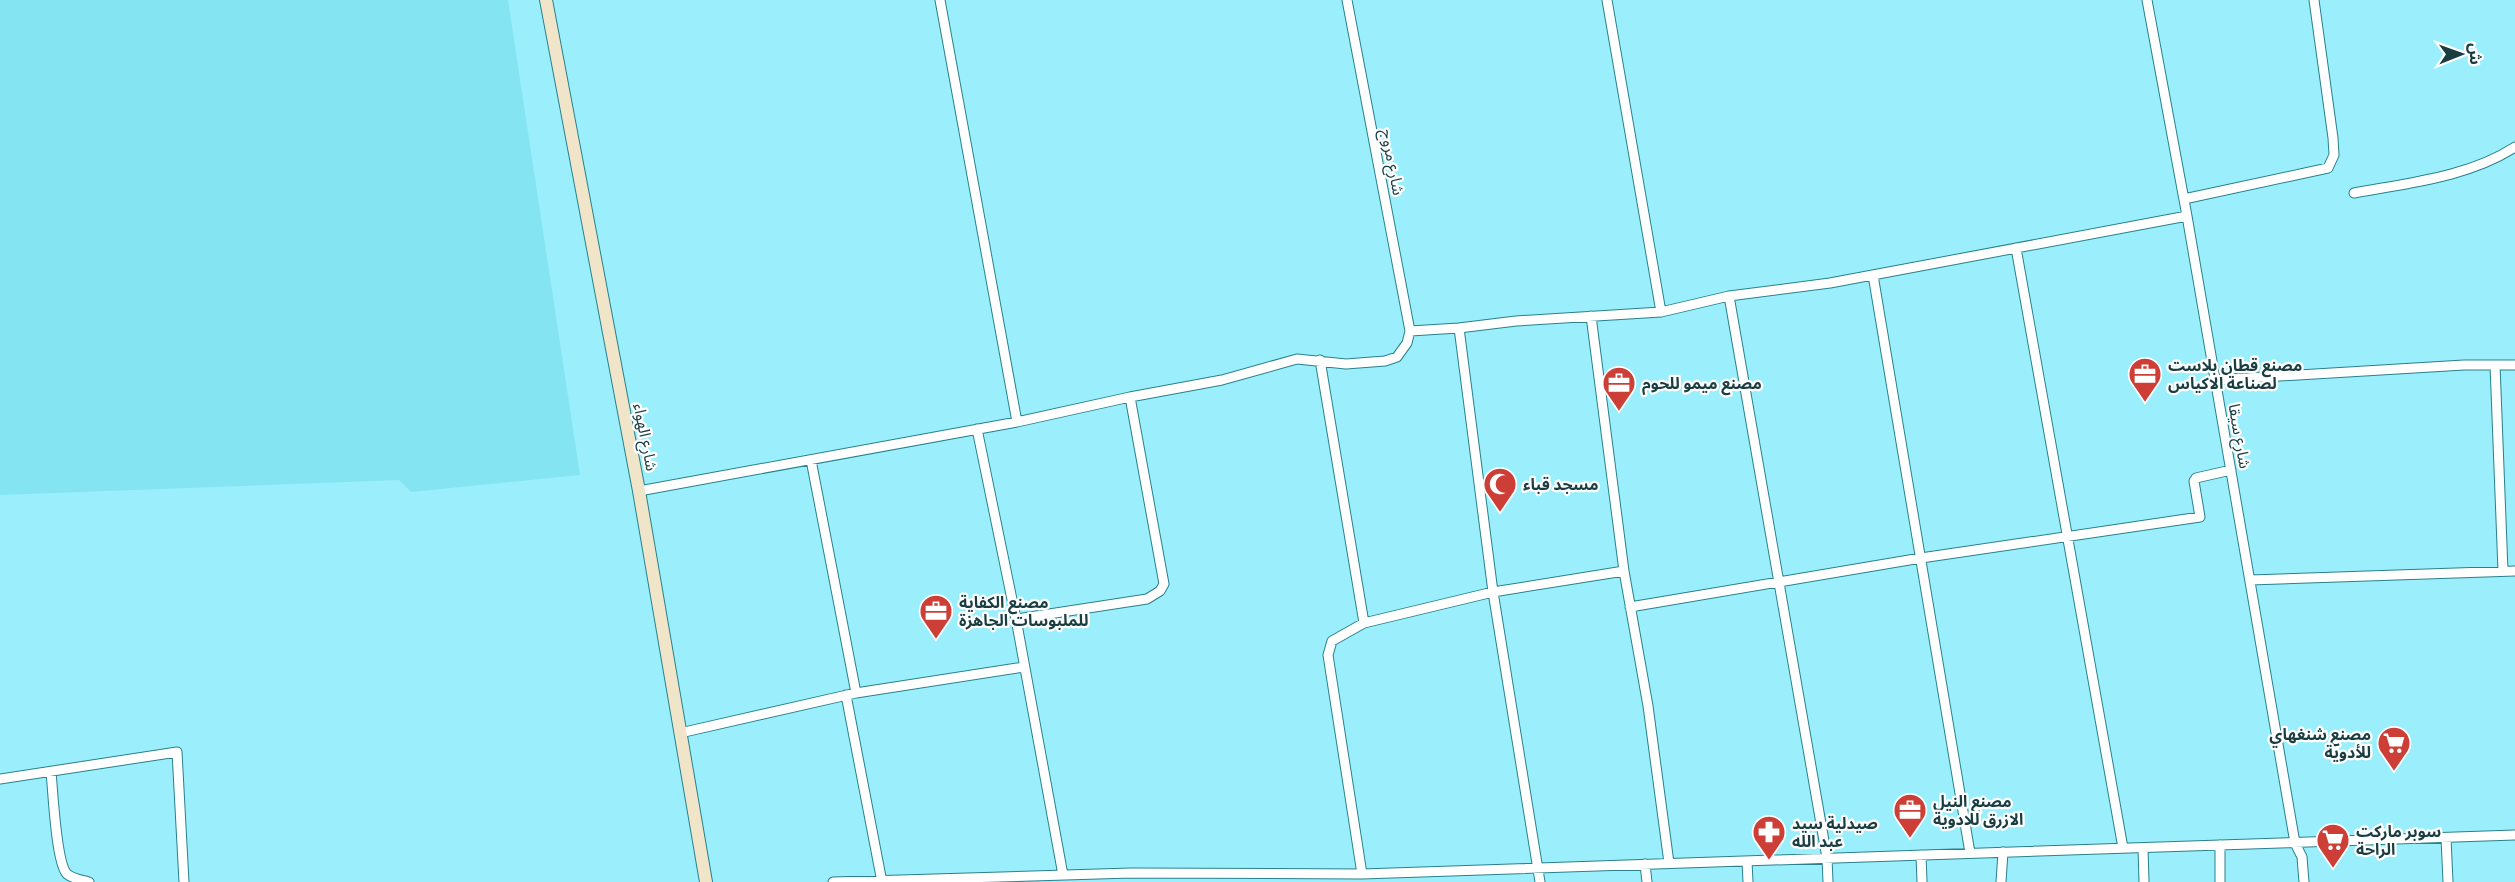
<svg xmlns="http://www.w3.org/2000/svg" width="2515" height="882" viewBox="0 0 2515 882" font-family="'Titillium Web','Noto Sans Arabic',sans-serif">
  <style>
    .built { fill: #85e4f1 }
    .lines { fill: none; stroke-linecap: round; stroke-linejoin: round }
    .street-casing { stroke: #28818c; stroke-width: 11 }
    .secondary-casing { stroke: #28818c; stroke-width: 14 }
    .street { stroke: #fff; stroke-width: 9 }
    .secondary { stroke: #f0e5c8; stroke-width: 12 }
    .labels { text-anchor: middle; stroke-width: 4.5; stroke-linejoin: round; paint-order: stroke }
    .street-label { font-size: 16px; fill: #1a3d42; stroke: #fff }
    .poi-label { font-size: 16px; font-weight: bold; fill: #1a3d42; stroke: #fff; text-anchor: start }
  </style>
  <rect width="100%" height="100%" fill="#9beffc"/>
  <path class="built" d="M0 0H508L580 475 411 492 399 480 0 495Z"/>
  <g class="lines">
    <g class="street-casing">
      <path id="street" d="M940 0 1017 422
        M1347 0 1410 331
        M1607 0 1661 312
        M2147 0 2187 216 2295 843 2302 857 2304 882
        M2354 193C2408 183 2469 177 2515 147
        M2184 199 2328 168 2334 155 2333 138 2314 0
        M2016 248 2123 848
        M1873 275 1970 853
        M1729 296 1827 858 1828 882
        M1591 316 1624 571 1648 706 1669 863
        M1459 328 1493 592 1540 882
        M1320 360 1364 623
        M2495 365 2503 571
        M2215 380 2464 365H2515
        M977 429 1016 619 1063 875
        M811 460 856 693
        M639 491 1017 422 1130 397 1222 380 1297 359 1346 364 1385 361 1397 357 1407 343 1410 331 1459 328 1516 321 1661 312 1729 296 1830 283 2187 216
        M2250 580 2515 571
        M1630 607 1921 558 2200 517 2194 481 2196 478 2231 470
        M1016 619 1147 599 1160 591 1164 584 1130 397
        M846 695 882 882
        M680 733 856 693 1024 667
        M51 772C53 791 56 863 67 874 73 879 82 880 89 882
        M0 779 177 752 184 882
        M2446 838 2448 882
        M2220 845V882
        M2143 848 2144 882
        M1921 855 1922 882
        M1747 861 1748 882
        M1645 864 1647 882
        M1362 874 1328 655 1332 641 1364 623 1493 592 1624 571
        M833 882 1131 873 1362 874 2515 835
        M2001 882 2003 852"/>
    </g>
    <g class="secondary-casing">
      <path id="secondary" d="M546 0 639 491 706 882"/>
    </g>
    <use href="#street" class="street"/>
    <use href="#secondary" class="secondary"/>
  </g>
  <defs>
    <g id="office-pin" transform="scale(1.725)"><path d="M0 17L-7.5 6A9.5 9.5 0 1 1 7.5 6Z" fill="#cc3e36" stroke="#fff"/><path d="M-6-3h4V-5.5h4V-3h4V5H-6ZM-1-4.5V-3h2v-1.5ZM-6 0V1H6V0Z" fill="#fff"/></g>
    <g id="mosque-pin" transform="scale(1.725)"><path d="M0 17L-7.5 6A9.5 9.5 0 1 1 7.5 6Z" fill="#cc3e36" stroke="#fff"/><path d="M3.5-4.9A6 6 0 1 0 3.5 4.9A5 5 0 1 1 3.5-4.9Z" fill="#fff"/></g>
    <g id="supermarket-pin" transform="scale(1.725)"><path d="M0 17L-7.5 6A9.5 9.5 0 1 1 7.5 6Z" fill="#cc3e36" stroke="#fff"/><path d="M-6-5.5h2.5l.6 2H6L4.5 2H-2.5L-4.4-4H-6ZM-1.5 3.2a1.3 1.3 0 1 0 .1 0ZM3 3.2a1.3 1.3 0 1 0 .1 0Z" fill="#fff"/></g>
    <g id="pharmacy-pin" transform="scale(1.725)"><path d="M0 17L-7.5 6A9.5 9.5 0 1 1 7.5 6Z" fill="#cc3e36" stroke="#fff"/><path d="M-2-6h4v4h4v4h-4v4h-4v-4h-4v-4h4Z" fill="#fff"/></g>
  </defs>
  <g fill-rule="evenodd">
    <use href="#office-pin" x="2145" y="374"/>
    <use href="#office-pin" x="1619" y="383"/>
    <use href="#mosque-pin" x="1500" y="484"/>
    <use href="#office-pin" x="936" y="611"/>
    <use href="#supermarket-pin" x="2394" y="743"/>
    <use href="#office-pin" x="1910" y="810"/>
    <use href="#pharmacy-pin" x="1769" y="832"/>
    <use href="#supermarket-pin" x="2333" y="840"/>
  </g>
  <g class="labels">
    <g class="street-label">
      <text transform="translate(1393 162) rotate(79)" y="6">شارع مروج</text>
      <text transform="translate(2240 436) rotate(80)" y="6">شارع سيقا</text>
      <text transform="translate(646 437) rotate(79)" y="6">شارع الهواء</text>
    </g>
    <g class="poi-label">
      <text x="2168" y="371">مصنع قطان بلاست<tspan x="2168" dy="18">لصناعة الاكياس</tspan></text>
      <text x="1642" y="389">مصنع ميمو للحوم</text>
      <text x="1523" y="490">مسجد قباء</text>
      <text x="959" y="608">مصنع الكفاية<tspan x="959" dy="18">للملبوسات الجاهزة</tspan></text>
      <text x="2371" y="740" text-anchor="end">مصنع شنغهاي<tspan x="2371" dy="18">للأدوية</tspan></text>
      <text x="1933" y="807">مصنع النيل<tspan x="1933" dy="18">الازرق للادوية</tspan></text>
      <text x="1792" y="829">صيدلية سيد<tspan x="1792" dy="18">عبد الله</tspan></text>
      <text x="2356" y="837">سوبر ماركت<tspan x="2356" dy="18">الراحة</tspan></text>
    </g>
  </g>
  <g transform="translate(2461 54) rotate(89)" stroke="#ffffff" stroke-width="4.5" paint-order="stroke">
  <path d="M0-4.5L10 22L0 15L-10 22Z" fill="#1a3d42"/>
  <text y="-9" font-size="16" font-weight="bold" text-anchor="middle" fill="#1a3d42">ش</text>
  </g>
</svg>
